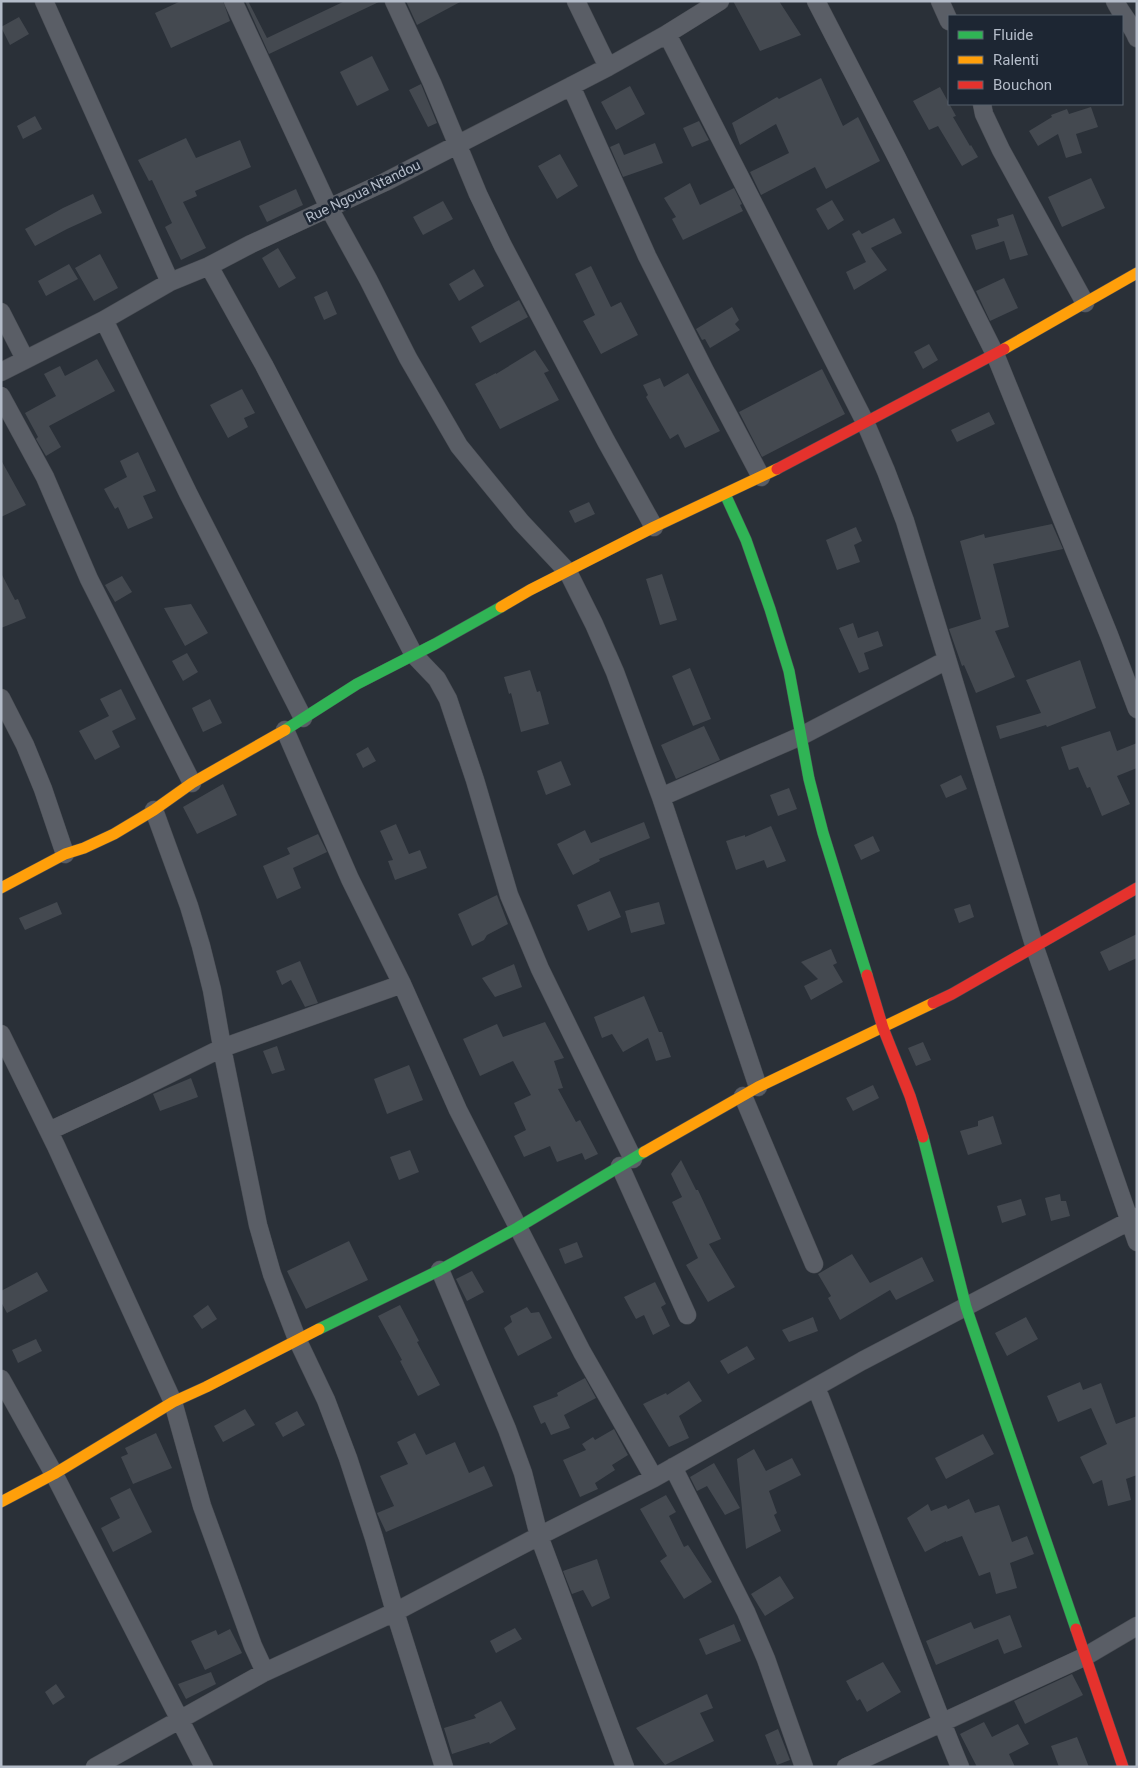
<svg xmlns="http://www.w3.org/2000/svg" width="1138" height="1768" viewBox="0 0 1138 1768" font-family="Roboto,sans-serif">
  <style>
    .building { fill: #444950 }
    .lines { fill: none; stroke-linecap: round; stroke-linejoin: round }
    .street-casing { stroke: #484c53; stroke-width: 19 }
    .fast-casing { stroke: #484c53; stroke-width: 12 }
    .slow-casing { stroke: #484c53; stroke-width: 12 }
    .jam-casing { stroke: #484c53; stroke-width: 12 }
    .street { stroke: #5a5e66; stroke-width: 18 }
    .fast { stroke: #30b455; stroke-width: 11 }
    .slow { stroke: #ff9f0a; stroke-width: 11 }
    .jam { stroke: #e5322d; stroke-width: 11 }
    .labels { text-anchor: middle; stroke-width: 5; stroke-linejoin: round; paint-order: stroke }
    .street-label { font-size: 14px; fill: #b4bcc9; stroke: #1d2633 }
  </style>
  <rect width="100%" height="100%" fill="#2a3038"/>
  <path class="building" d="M181 1H223L230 21 171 48 155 13Z
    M245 1H248L267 38 345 1H381L269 54Z
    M406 1H462L417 25Z
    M733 1H779L801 35 760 51Z
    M19 17 29 34 10 45 1 27Z
    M372 56 389 90 357 106 340 72Z
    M821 78 843 126 858 117 880 161 826 189 815 167 761 195 750 172 789 153 776 124 740 145 732 123 777 97 779 99Z
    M421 84 437 123 428 127 409 90Z
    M630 86 645 114 616 130 601 102Z
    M940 87 956 116 953 117 970 146 971 145 978 157 962 166 938 126 929 130 913 101Z
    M1091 107 1098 127 1076 134 1082 153 1066 158 1058 134 1038 146 1029 131 1052 117 1051 115 1067 109 1069 114Z
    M35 116 42 129 23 139 17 126Z
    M699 121 709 140 692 147 683 128Z
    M186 138 196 158 240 140 251 167 195 191 197 196 183 202 206 248 181 260 165 227 172 223 152 180 149 181 138 160Z
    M619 143 624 155 655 143 663 163 623 177 610 147Z
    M560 154 578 186 557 199 538 166Z
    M1091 178 1105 208 1062 227 1048 197Z
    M690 183 700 205 734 188 742 204 740 205 743 211 683 240 672 219 676 217 664 198Z
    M296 189 303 205 267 222 259 206Z
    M93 194 102 213 67 229 35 246 25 229 63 208Z
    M832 200 844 220 828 230 816 209Z
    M443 201 453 219 423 235 413 217Z
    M1013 214 1028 255 1010 260 1004 241 976 250 971 235 999 226 997 219Z
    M894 218 902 233 871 248 887 270 854 290 846 272 866 262 852 234 859 230 862 234Z
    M278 248 296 278 279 288 262 258Z
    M100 254 118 288 94 301 75 268Z
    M69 264 78 279 46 296 38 281Z
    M591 266 611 307 621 302 638 335 601 354 583 321 595 315 575 274Z
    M474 269 484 286 459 301 449 284Z
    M1004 278 1018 308 990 321 976 291Z
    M327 291 337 314 324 320 314 297Z
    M519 300 528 317 480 343 471 327Z
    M732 307 739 320 735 324 740 330 710 348 705 339 702 340 696 329Z
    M929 344 938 360 923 369 914 352Z
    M535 350 549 371 544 373 559 400 500 429 475 384 496 373V374Z
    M97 359 115 391 49 426 61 447 46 456 36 439 38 437 25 413 56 396 44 374 60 366 65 376Z
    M822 369 845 414 762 457 739 412Z
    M688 373 720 431 685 448 678 434 670 439 646 397 648 395 643 385 660 378 664 387Z
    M242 389 255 413 244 418 248 427 228 438 210 405Z
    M989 412 995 424 957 442 951 430Z
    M138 452 156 491 143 496 153 518 128 529 118 507 115 509 104 489 127 477 120 461Z
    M1 460 26 505 1 517Z
    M589 502 595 514 575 523 569 511Z
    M1052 524 1063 549 993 564 1009 627 995 631 1015 677 976 693 964 665 962 666 949 629 981 619 960 541 984 534 985 538Z
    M856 527 862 541 854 545 860 562 837 570 826 540Z
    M1 573 15 600 18 599 26 618 1 628Z
    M662 574 677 620 660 625 646 579Z
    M122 576 132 592 115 602 105 585Z
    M191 604 208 633 185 646 164 608Z
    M853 623 858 638 878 631 883 646 864 653 869 669 859 673 839 628Z
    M187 653 198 672 183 681 172 661Z
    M1080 660 1096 708 1047 727 1046 725 1000 739 996 726 1041 713 1026 680Z
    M690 668 711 719 693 726 672 676Z
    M530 670 537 692 540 691 549 724 521 732 511 693 509 694 504 677Z
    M121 689 136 719 112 731 120 747 95 760 79 731 109 716 100 699Z
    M210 699 222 723 203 732 192 708Z
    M704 726 720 760 676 779 661 745Z
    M1110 731 1117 751 1137 743V768L1117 776 1130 804 1102 816 1090 787 1087 788 1078 767 1069 770 1061 747Z
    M368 747 376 761 363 768 356 754Z
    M561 761 571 785 546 795 537 771Z
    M961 775 967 789 946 798 940 785Z
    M223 784 237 815 197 834 183 807Z
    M789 788 797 809 778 816 770 795Z
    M644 822 650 838 599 859 600 861 573 875 557 844 585 830 591 843Z
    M396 824 409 854 420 850 427 868 395 880 388 861 393 860 380 831Z
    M771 826 786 861 767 868 764 860 736 870 726 841 745 835V837Z
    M318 834 327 852 293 868 301 888 277 899 263 866 290 854 287 848Z
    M873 836 880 851 861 860 854 845Z
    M610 891 621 917 588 931 577 905Z
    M497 895 508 924 487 935 484 940 472 946 458 914Z
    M57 902 62 914 25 930 19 918Z
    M659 902 665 924 631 933 625 911Z
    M970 904 974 917 959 923 954 909Z
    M1137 934V958L1109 971 1100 952Z
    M831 949 837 963 833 965 843 982 811 1000 804 986 818 979 801 962Z
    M300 961 318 1003 305 1007 291 980 282 985 276 971Z
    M514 964 522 987 495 997 482 978Z
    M644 996 659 1032H662L671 1057 656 1061 648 1038 623 1052 612 1034 602 1038 594 1017Z
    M545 1022 564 1058 554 1061 563 1088 558 1089 576 1122 580 1120 598 1154 585 1160 582 1153 557 1162 550 1146 524 1157 514 1136 526 1130 514 1103 531 1095 513 1061 480 1076 463 1039 497 1024 503 1037Z
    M923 1042 931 1060 916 1066 908 1048Z
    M277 1046 285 1070 272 1074 263 1051Z
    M409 1065 423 1100 387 1114 374 1079Z
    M191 1078 198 1097 160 1111 153 1094Z
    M873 1085 879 1098 853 1111 846 1098Z
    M993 1116 1002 1144 968 1155 960 1131 978 1126V1121Z
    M410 1150 419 1172 399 1180 390 1157Z
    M681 1160 696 1190H698L721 1239 709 1244 735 1287 708 1302 686 1265 698 1258 672 1202 682 1197 671 1174Z
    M1060 1194 1061 1201H1066L1070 1216 1051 1221 1045 1198Z
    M1021 1199 1026 1215 1002 1223 997 1206Z
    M349 1241 368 1280 306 1309 287 1271Z
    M577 1242 583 1257 565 1264 559 1249Z
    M852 1254 870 1283 922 1257 934 1281 896 1300 890 1290 840 1320 828 1298 831 1296 818 1274Z
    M472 1271 484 1292 467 1301 456 1279Z
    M37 1272 48 1291 7 1313 1 1302V1291Z
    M655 1282 666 1304 661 1307 670 1326 653 1335 644 1315 636 1319 624 1297Z
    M208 1305 217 1319 202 1329 193 1316Z
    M400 1305 419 1341 417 1342 440 1385 418 1396 400 1361 402 1360 378 1316Z
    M527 1307 531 1313 539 1312 552 1338 518 1356 504 1328 512 1322 510 1316Z
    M813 1317 818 1331 789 1342 782 1330Z
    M1026 1317 1038 1339 1007 1356 995 1333Z
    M36 1339 42 1351 18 1363 12 1350Z
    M747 1346 755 1359 728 1374 720 1361Z
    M585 1378 596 1398 564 1415 570 1428 551 1435 545 1422 541 1424 533 1406 558 1396 557 1393Z
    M689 1381 702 1401 679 1416 689 1438 669 1447 643 1404 666 1393 667 1395Z
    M1080 1382 1083 1390 1101 1383 1116 1424 1137 1416V1475L1126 1479 1131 1500 1108 1506 1102 1480 1093 1484 1080 1457 1107 1444 1091 1408 1058 1422 1047 1396Z
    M245 1409 255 1425 223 1442 214 1426Z
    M297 1411 305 1425 283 1437 275 1423Z
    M614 1429 628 1455 612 1465 615 1470 595 1483 598 1489 580 1497 563 1460 586 1450 582 1444 593 1437 595 1440Z
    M156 1433 172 1468 133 1484 121 1457 128 1454 125 1448Z
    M415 1433 426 1455 455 1442 469 1473 484 1466 493 1486 386 1532 377 1513 394 1506 380 1476 408 1464 397 1442Z
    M983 1434 994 1454 946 1479 935 1458Z
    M754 1449 766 1471 792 1458 801 1475 769 1491 777 1513 774 1515 781 1531 746 1549 737 1459Z
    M714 1463 740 1508 725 1515 707 1486 697 1491 690 1477Z
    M130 1488 152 1532 113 1552 101 1528 120 1518 110 1498Z
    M666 1495 676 1512 669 1516 684 1547 688 1545 712 1582 684 1599 660 1561 667 1556 640 1509Z
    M969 1499 975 1513 999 1505 1012 1542 1027 1536 1034 1554 1010 1563 1017 1588 996 1594 990 1572 979 1576 962 1536 946 1542V1541L925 1552 907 1518 928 1504 931 1511 946 1505 948 1509Z
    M597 1559 610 1598 592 1607 583 1590 572 1594 563 1571Z
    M780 1576 794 1598 765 1616 751 1594Z
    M1010 1615 1022 1647 1004 1654 998 1639 936 1665 926 1641 971 1622 974 1629Z
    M734 1624 741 1641 706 1655 699 1639Z
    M515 1628 522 1639 496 1653 490 1641Z
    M230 1629 242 1653 205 1670 191 1641 216 1630 218 1635Z
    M883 1662 901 1692 867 1712 860 1699 857 1701 846 1681Z
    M211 1672 216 1684 186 1699 178 1684Z
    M1072 1674 1083 1695 1025 1724 1014 1701Z
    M56 1684 65 1697 53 1705 45 1692Z
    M707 1694 713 1708 700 1713 714 1741 665 1765 636 1728Z
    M501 1701 516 1729 490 1744 489 1742 452 1754 444 1728 476 1718 474 1715Z
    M984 1722 992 1737 1018 1724 1029 1744 1009 1754 1015 1767H977L960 1734Z
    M778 1729 790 1760 777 1765 765 1735Z
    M1077 1737 1089 1767H1059L1051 1746Z"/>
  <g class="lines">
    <g class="street-casing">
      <path id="street" d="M44 1 170 282
        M233 1 329 208 368 279 408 358 459 446 521 522 568 572 594 624 615 672 661 797 758 1087
        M394 1 432 83 478 194 503 246 606 441 654 527
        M576 1 608 67
        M816 1 897 158 995 354 1109 635 1137 709
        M940 1 949 21
        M1115 1C1121 14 1132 25 1137 38
        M667 34 865 422 886 471 905 521 1035 948 1137 1242
        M571 86 647 256 705 371 761 477
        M982 104 984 114 1001 150 1085 303
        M209 266 264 365 414 655 437 679 448 699 475 780 509 895 540 969 633 1159
        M1 312 25 359
        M104 320 188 493 303 718
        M1 372 104 320 170 282 209 266 251 244 385 182 608 67 667 34 720 1
        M1 396 45 477 89 579 192 783
        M1 698 25 745 43 789 65 854
        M285 730 350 879 402 984 458 1110 582 1352 654 1478
        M661 797 801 736 947 660
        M154 810 189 906 201 946 212 990 224 1058 258 1225 272 1274 297 1339 326 1400 348 1458 374 1538 395 1612 444 1767
        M1 1034 56 1146 173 1402 202 1506 253 1646 265 1672
        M743 1096 814 1264
        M49 1131 137 1090 222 1048 402 984
        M620 1166 687 1315
        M440 1270 507 1429 523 1473 539 1536 625 1767
        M1 1379 54 1474 204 1767
        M816 1387C866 1513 908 1642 960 1767
        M673 1467 746 1612 766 1659 804 1767
        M95 1767 265 1672 395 1612 539 1536 654 1478 862 1361 1137 1217
        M846 1767 1086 1656 1137 1626"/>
    </g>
    <g class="fast-casing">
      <path id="fast" d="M725 494 746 540 770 609 789 671 809 779 823 833 867 975
        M285 730 357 684 435 644 501 607
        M923 1137 966 1307 1076 1629
        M319 1329 440 1270 517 1228 644 1152"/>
    </g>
    <g class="slow-casing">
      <path id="slow" d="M1004 349 1137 273
        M501 607 530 590 654 527 777 469
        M1 888 65 854 84 848 114 834 154 810 192 783 285 730
        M644 1152 758 1087 933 1003
        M1 1502 54 1474 173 1402 206 1387 319 1329"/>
    </g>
    <g class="jam-casing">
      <path id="jam" d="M777 469 1004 349
        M867 975 883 1028 910 1096 923 1137
        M933 1003 952 994 1137 888
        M1076 1629 1123 1767"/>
    </g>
    <use href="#street" class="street"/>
    <use href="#fast" class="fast"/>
    <use href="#slow" class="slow"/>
    <use href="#jam" class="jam"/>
  </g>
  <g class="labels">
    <g class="street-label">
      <text transform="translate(363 191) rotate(-26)" y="5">Rue Ngoua Ntandou</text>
    </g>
  </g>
  <rect width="1138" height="1768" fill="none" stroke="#b4bcc9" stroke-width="5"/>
  <rect x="948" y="15" width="175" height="90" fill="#1d2633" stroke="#59626f"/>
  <rect x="958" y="31" width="25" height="8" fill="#30b455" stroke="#59626f"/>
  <text x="993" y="40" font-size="15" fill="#b4bcc9">Fluide</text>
  <rect x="958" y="56" width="25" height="8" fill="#ff9f0a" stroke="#59626f"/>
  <text x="993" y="65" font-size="15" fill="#b4bcc9">Ralenti</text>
  <rect x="958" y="81" width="25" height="8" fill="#e5322d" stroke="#59626f"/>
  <text x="993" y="90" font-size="15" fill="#b4bcc9">Bouchon</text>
</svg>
